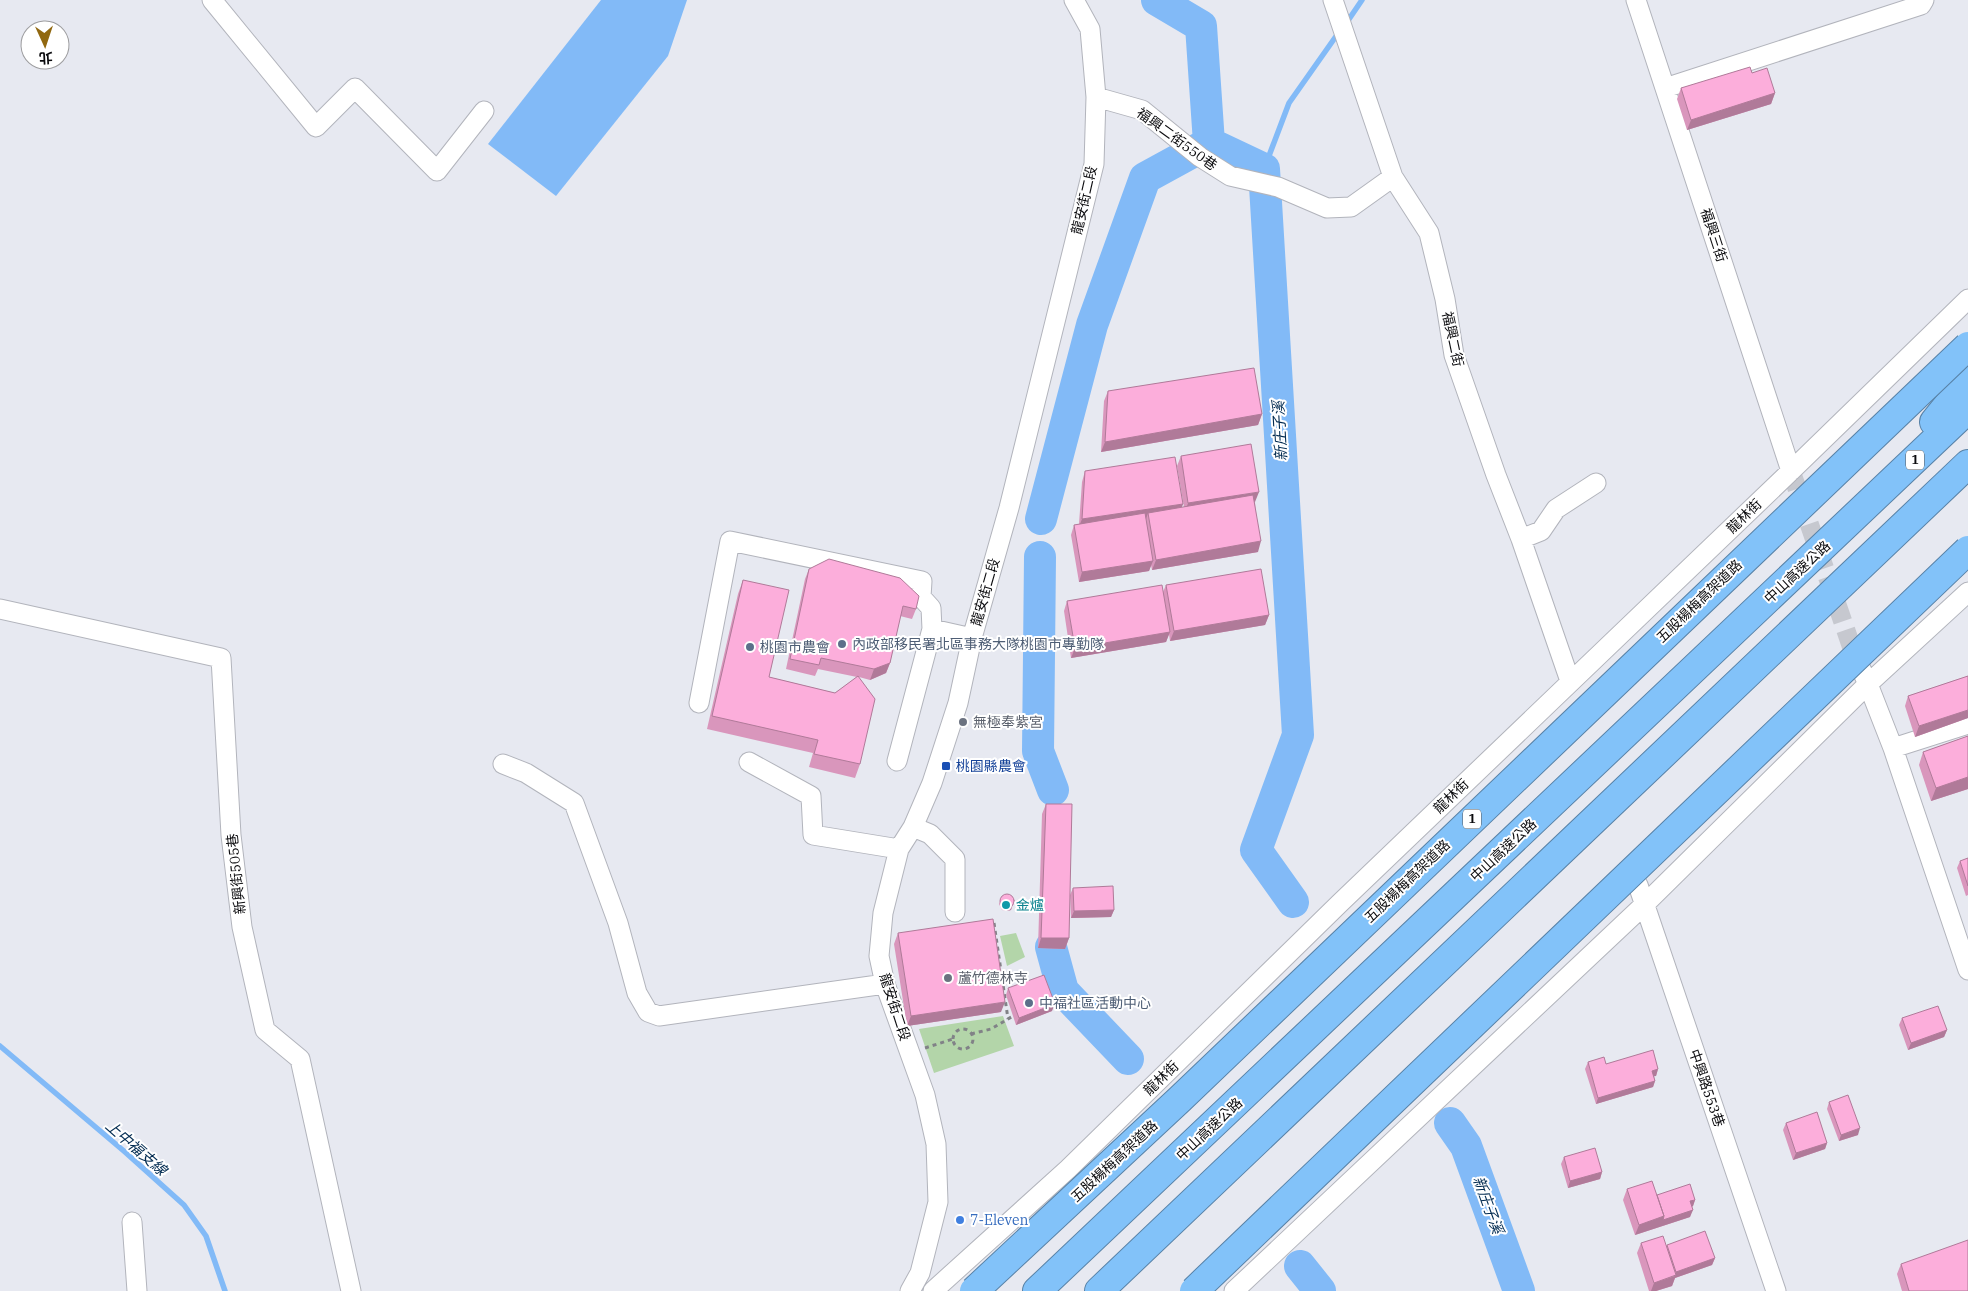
<svg xmlns="http://www.w3.org/2000/svg" width="1968" height="1291" viewBox="0 0 1968 1291" font-family="'IBM Plex Serif','Noto Sans TC',serif">
  <style>
    .green { fill: #b3d5a9 }
    .water { fill: #82baf7 }
    .lines { fill: none; stroke-linecap: round; stroke-linejoin: round }
    .stream { stroke: #82baf7; stroke-width: 5.5 }
    .river { stroke: #82baf7; stroke-width: 32 }
    .minor-tunnel { stroke: #c6c8cf; stroke-width: 19; stroke-dasharray: 19 9; stroke-linecap: butt }
    .minor-casing { stroke: #b2b4bc; stroke-width: 21 }
    .highway-casing { stroke: #5882a7; stroke-width: 30 }
    .path { stroke: #818287; stroke-width: 3; stroke-dasharray: 4 4; stroke-linecap: butt }
    .minor { stroke: #fff; stroke-width: 19 }
    .highway { stroke: #82c2f9; stroke-width: 28 }
    .highway-bridge-casing { stroke: #5882a7; stroke-width: 30; stroke-linecap: butt }
    .highway-bridge { stroke: #82c2f9; stroke-width: 28 }
    .wall { fill: #d996bc }
    .shaded-wall { fill: #b07a99 }
    .building { fill: #fcaedb; stroke: #b07a99 }
    .service-dot { fill: #5c6f8a; stroke: #fff; stroke-width: 2 }
    .worship-dot { fill: #6b7280; stroke: #fff; stroke-width: 2 }
    .transit-dot { fill: #1a4fb4; stroke: #fff; stroke-width: 2 }
    .culture-dot { fill: #0f9aa8; stroke: #fff; stroke-width: 2 }
    .shop-dot { fill: #3f7fe0; stroke: #fff; stroke-width: 2 }
    .labels { text-anchor: middle; stroke-width: 4; stroke-linejoin: round; paint-order: stroke }
    .shield { fill: #fff; stroke: #545456; stroke-width: 1 }
    .shield-label { font-size: 12px; font-weight: bold; fill: #0b0b0e }
    .street-label { font-size: 14px; fill: #0b0b0e; stroke: #fff }
    .service-label { font-size: 14px; fill: #4e5e75; stroke: #fff; text-anchor: start }
    .worship-label { font-size: 14px; fill: #5b616d; stroke: #fff; text-anchor: start }
    .transit-label { font-size: 14px; fill: #164399; stroke: #fff; text-anchor: start }
    .culture-label { font-size: 14px; fill: #0d838f; stroke: #fff; text-anchor: start }
    .shop-label { font-size: 14px; fill: #366cbe; stroke: #fff; text-anchor: start }
    .water-label { font-size: 15px; font-style: italic; fill: #012a50; stroke: #fff }
  </style>
  <rect width="100%" height="100%" fill="#e7e9f1"/>
  <path class="green" d="M1016 933 1025 957 1007 966 1000 936Z
    M1003 1016 1014 1046 934 1073 919 1029Z"/>
  <path class="water" d="M601 0H687L668 56 556 196 488 144Z"/>
  <g class="lines">
    <path class="stream" d="M1345 25 1362 0
      M1264 169 1289 103 1339 32
      M0 1046 125 1152 184 1205 206 1236 225 1291"/>
    <path class="river" d="M1157 0 1201 26 1209 143 1264 169 1298 735 1256 850 1293 902
      M1041 519 1092 325 1145 178 1209 143
      M1040 557 1038 751 1053 790
      M1051 947 1063 991 1128 1059
      M1450 1123 1466 1146 1519 1291
      M1300 1266 1320 1291"/>
    <path class="minor-tunnel" d="M1791 471 1854 654"/>
    <g class="minor-casing">
      <path id="minor" d="M212 0 316 127 355 88 437 171 484 111
        M1333 0 1393 177 1429 233 1445 299 1454 355 1496 475 1521 539 1570 681
        M1636 0 1791 471
        M1665 88 1921 5 1924 0
        M1096 97 1142 110 1200 157 1230 176 1278 187 1327 208 1351 207 1393 177
        M1521 539 1541 531 1556 509 1596 483
        M0 609 221 658 231 835 242 927 265 1030 300 1059 351 1291
        M1854 654 1868 684 1893 748 1968 970
        M699 703 730 541 922 581 921 597 931 608 932 629
        M1893 748 1968 724
        M897 761 932 629 972 638
        M749 762 811 796 813 835 899 849
        M503 764 526 773 574 803 618 923 637 993 648 1012 659 1016 885 984
        M913 827 930 834 955 859V912
        M1638 885 1776 1291
        M132 1222 137 1291
        M910 1291 920 1273 938 1202 936 1144 925 1095 885 984 879 956 883 913 899 849 913 827 932 783 958 703 972 638 1009 508 1094 164 1096 97 1090 29 1074 0
        M933 1291 1068 1169 1340 903 1791 471 1968 299
        M1234 1291 1645 904 1868 684 1968 592"/>
    </g>
    <g class="highway-casing">
      <path id="highway" d="M1934 422 1968 380
        M1037 1291 1968 409
        M1099 1291 1968 464"/>
    </g>
    <path class="path" d="M994 923 1008 1019
      M953 1039a10 10 0 1 1 20 0a10 10 0 1 1-20 0Z
      M971 1034 991 1029 1013 1016
      M925 1048 953 1039"/>
    <use href="#minor" class="minor"/>
    <use href="#highway" class="highway"/>
    <g class="highway-bridge-casing">
      <path id="highway-bridge" d="M974 1291 1180 1099 1968 346
        M1194 1291 1968 550"/>
    </g>
    <use href="#highway-bridge" class="highway-bridge"/>
  </g>
  <path class="wall" d="M1752 73 1775 93 1771 104 1687 130 1677 99 1681 88Z
    M1108 391 1262 414 1258 425 1101 452 1104 401Z
    M1181 456 1255 502 1258 552 1152 570 1151 565 1149 571 1079 582 1071 535 1074 525 1079 524 1082 482 1085 471 1183 504 1181 508 1184 507 1177 466Z
    M809 569 916 609 912 619 900 616 890 663 886 673 870 680 859 677 860 764 855 778 809 767 813 753 707 729 738 594 743 580 769 677 835 693 857 677 818 669 815 676 786 669 805 579Z
    M1166 585 1269 615 1265 625 1170 641 1169 634 1166 642 1071 658 1064 611 1067 601 1163 592Z
    M1968 676V718L1915 737 1905 706 1908 696Z
    M1968 736V789L1931 801 1919 765 1923 752Z
    M1046 804 1069 938 1065 949 1038 948 1042 814Z
    M1968 858V895L1966 896 1957 868 1960 861Z
    M1073 888 1114 910 1111 917 1071 918 1070 895Z
    M1002 896 1015 900 1011 910 1007 911 1002 910 999 904Z
    M898 933 1001 1012 907 1026 894 944Z
    M1008 988 1052 1011 1016 1025 1006 995Z
    M1902 1018 1947 1030 1944 1037 1908 1050 1899 1025Z
    M1588 1062 1606 1064 1658 1069 1656 1076H1654L1655 1081 1653 1087 1596 1104 1585 1069Z
    M1829 1102 1858 1135 1839 1141 1827 1109Z
    M1786 1123 1827 1143 1825 1149 1793 1160 1783 1130Z
    M1564 1157 1602 1172 1600 1179 1568 1188 1561 1164Z
    M1627 1189 1657 1195 1695 1200 1693 1206 1692 1207 1690 1217 1635 1235 1623 1200Z
    M1641 1243 1666 1246 1667 1245 1715 1258 1712 1265 1675 1278 1672 1286 1656 1291H1649L1637 1253Z
    M1901 1264 1968 1291H1902L1897 1274Z"/>
  <path class="shaded-wall" d="M1775 93 1771 104 1687 130 1691 120Z
    M1262 414 1258 425 1101 452 1105 442Z
    M1259 492 1255 502 1185 513 1188 503Z
    M1183 504 1179 514 1148 513 1146 519 1078 529 1082 519Z
    M1261 541 1258 552 1152 570 1156 560Z
    M1153 561 1149 571 1079 582 1082 572Z
    M1269 615 1265 625 1170 641 1174 631Z
    M1170 632 1166 642 1071 658 1075 648Z
    M890 663 886 673 870 680 874 669Z
    M1968 710V718L1915 737 1919 726Z
    M1968 777V789L1931 801 1936 788Z
    M1012 906 1011 910 1007 911 1008 908Z
    M1114 910 1111 917 1071 918 1074 911Z
    M1041 938H1069L1065 949 1038 948Z
    M1005 1002 1001 1012 907 1026 911 1016Z
    M1055 1004 1052 1011 1016 1025 1019 1018Z
    M1947 1030 1944 1037 1908 1050 1911 1043Z
    M1658 1069 1656 1076 1650 1077 1652 1071Z
    M1655 1081 1653 1087 1596 1104 1598 1098Z
    M1860 1128 1858 1135 1839 1141 1841 1135Z
    M1827 1143 1825 1149 1793 1160 1796 1153Z
    M1602 1172 1600 1179 1568 1188 1570 1181Z
    M1695 1200 1693 1206 1687 1208 1690 1201Z
    M1693 1210 1690 1217 1635 1235 1639 1225 1664 1216Z
    M1715 1258 1712 1265 1675 1278 1672 1286 1656 1291H1651L1654 1283 1675 1276 1676 1272Z"/>
  <path class="building" d="M1750 67 1752 73 1767 68 1775 93 1691 120 1681 88Z
    M1254 368 1262 414 1105 442 1108 391Z
    M1251 444 1259 492 1188 503 1181 456Z
    M1175 457 1183 504 1082 519 1085 471Z
    M1253 495 1261 541 1156 560 1148 513Z
    M1145 513 1153 561 1082 572 1074 525Z
    M829 559 900 578 919 596 916 609 903 606 890 663 874 669 821 658 819 665 790 659 809 569Z
    M1261 569 1269 615 1174 631 1166 585Z
    M743 580 789 590 769 677 835 693 858 676 875 699 860 764 814 754 818 740 712 716Z
    M1162 585 1170 632 1075 648 1067 601Z
    M1968 676V710L1919 726 1908 696Z
    M1968 736V777L1936 788 1923 752Z
    M1046 804H1072L1069 938H1041Z
    M1968 858V886L1960 861Z
    M1113 886 1114 910 1074 911 1073 888Z
    M1000 901a7 7 0 1 1 14 0a7 7 0 1 1-14 0Z
    M993 919 1005 1002 911 1016 898 933Z
    M1044 975 1055 1004 1019 1018 1008 988Z
    M1938 1006 1947 1030 1911 1043 1902 1018Z
    M1653 1050 1658 1069 1652 1071 1655 1081 1598 1098 1588 1062 1604 1057 1606 1064Z
    M1848 1095 1860 1128 1841 1135 1829 1102Z
    M1817 1112 1827 1143 1796 1153 1786 1123Z
    M1595 1148 1602 1172 1570 1181 1564 1157Z
    M1652 1181 1664 1216 1639 1225 1627 1189Z
    M1690 1184 1695 1200 1690 1201 1693 1210 1663 1220 1664 1216 1657 1195Z
    M1705 1231 1715 1258 1676 1272 1667 1245Z
    M1663 1236 1676 1275 1654 1283 1641 1243Z
    M1968 1240V1291H1909L1901 1264Z"/>
  <g class="service-dot">
    <circle cx="842" cy="644" r="5"/>
    <circle cx="750" cy="647" r="5"/>
    <circle cx="1029" cy="1003" r="5"/>
  </g>
  <g class="worship-dot">
    <circle cx="963" cy="722" r="5"/>
    <circle cx="948" cy="978" r="5"/>
  </g>
  <rect class="transit-dot" x="941" y="761" width="10" height="10" rx="2.5"/>
  <circle class="culture-dot" cx="1006" cy="905" r="5"/>
  <circle class="shop-dot" cx="960" cy="1220" r="5"/>
  <g class="labels">
    <g class="shield">
      <rect x="1906" y="450.5" width="18" height="19" rx="4"/>
      <rect x="1463" y="809.5" width="18" height="19" rx="4"/>
    </g>
    <g class="shield-label">
      <text x="1915" y="464">1</text>
      <text x="1472" y="823">1</text>
    </g>
    <g class="street-label">
      <text transform="translate(1177 139) rotate(36)" y="5">福興二街550巷</text>
      <text transform="translate(1084 200) rotate(-77)" y="5">龍安街二段</text>
      <text transform="translate(1714 235) rotate(72)" y="5">福興三街</text>
      <text transform="translate(1453 339) rotate(78)" y="5">福興二街</text>
      <text transform="translate(1744 516) rotate(-44)" y="5">龍林街</text>
      <text transform="translate(1797 572) rotate(-43)" y="5">中山高速公路</text>
      <text transform="translate(985 592) rotate(-74)" y="5">龍安街二段</text>
      <text transform="translate(1699 601) rotate(-44)" y="5">五股楊梅高架道路</text>
      <text transform="translate(1451 796) rotate(-44)" y="5">龍林街</text>
      <text transform="translate(1503 850) rotate(-43)" y="5">中山高速公路</text>
      <text transform="translate(236 874) rotate(-96)" y="5">新興街505巷</text>
      <text transform="translate(1407 881) rotate(-44)" y="5">五股楊梅高架道路</text>
      <text transform="translate(895 1007) rotate(72)" y="5">龍安街二段</text>
      <text transform="translate(1161 1078) rotate(-44)" y="5">龍林街</text>
      <text transform="translate(1707 1088) rotate(71)" y="5">中興路553巷</text>
      <text transform="translate(1209 1129) rotate(-43)" y="5">中山高速公路</text>
      <text transform="translate(1114 1161) rotate(-43)" y="5">五股楊梅高架道路</text>
    </g>
    <g class="service-label">
      <text x="852" y="649">內政部移民署北區事務大隊桃園市專勤隊</text>
      <text x="760" y="652">桃園市農會</text>
      <text x="1039" y="1008">中福社區活動中心</text>
    </g>
    <g class="worship-label">
      <text x="973" y="727">無極奉紫宮</text>
      <text x="958" y="983">蘆竹德林寺</text>
    </g>
    <g class="transit-label">
      <text x="956" y="771">桃園縣農會</text>
    </g>
    <g class="culture-label">
      <text x="1016" y="910">金爐</text>
    </g>
    <g class="shop-label">
      <text x="970" y="1225">7-Eleven</text>
    </g>
    <g class="water-label">
      <text transform="translate(1280 431) rotate(-93)" y="5">新庄子溪</text>
      <text transform="translate(136 1148) rotate(41)" y="5">上中福支線</text>
      <text transform="translate(1488 1205) rotate(70)" y="5">新庄子溪</text>
    </g>
  </g>
  <g transform="translate(45 45) rotate(177)"><circle r="24" fill="#ffffff" stroke="#9d9d9f"/>
  <path d="M0-4L9 19L0 12L-9 19Z" fill="#916810"/>
  <text y="-8" font-size="14" font-weight="bold" text-anchor="middle" fill="#0b0b0e">北</text>
  </g>
</svg>
